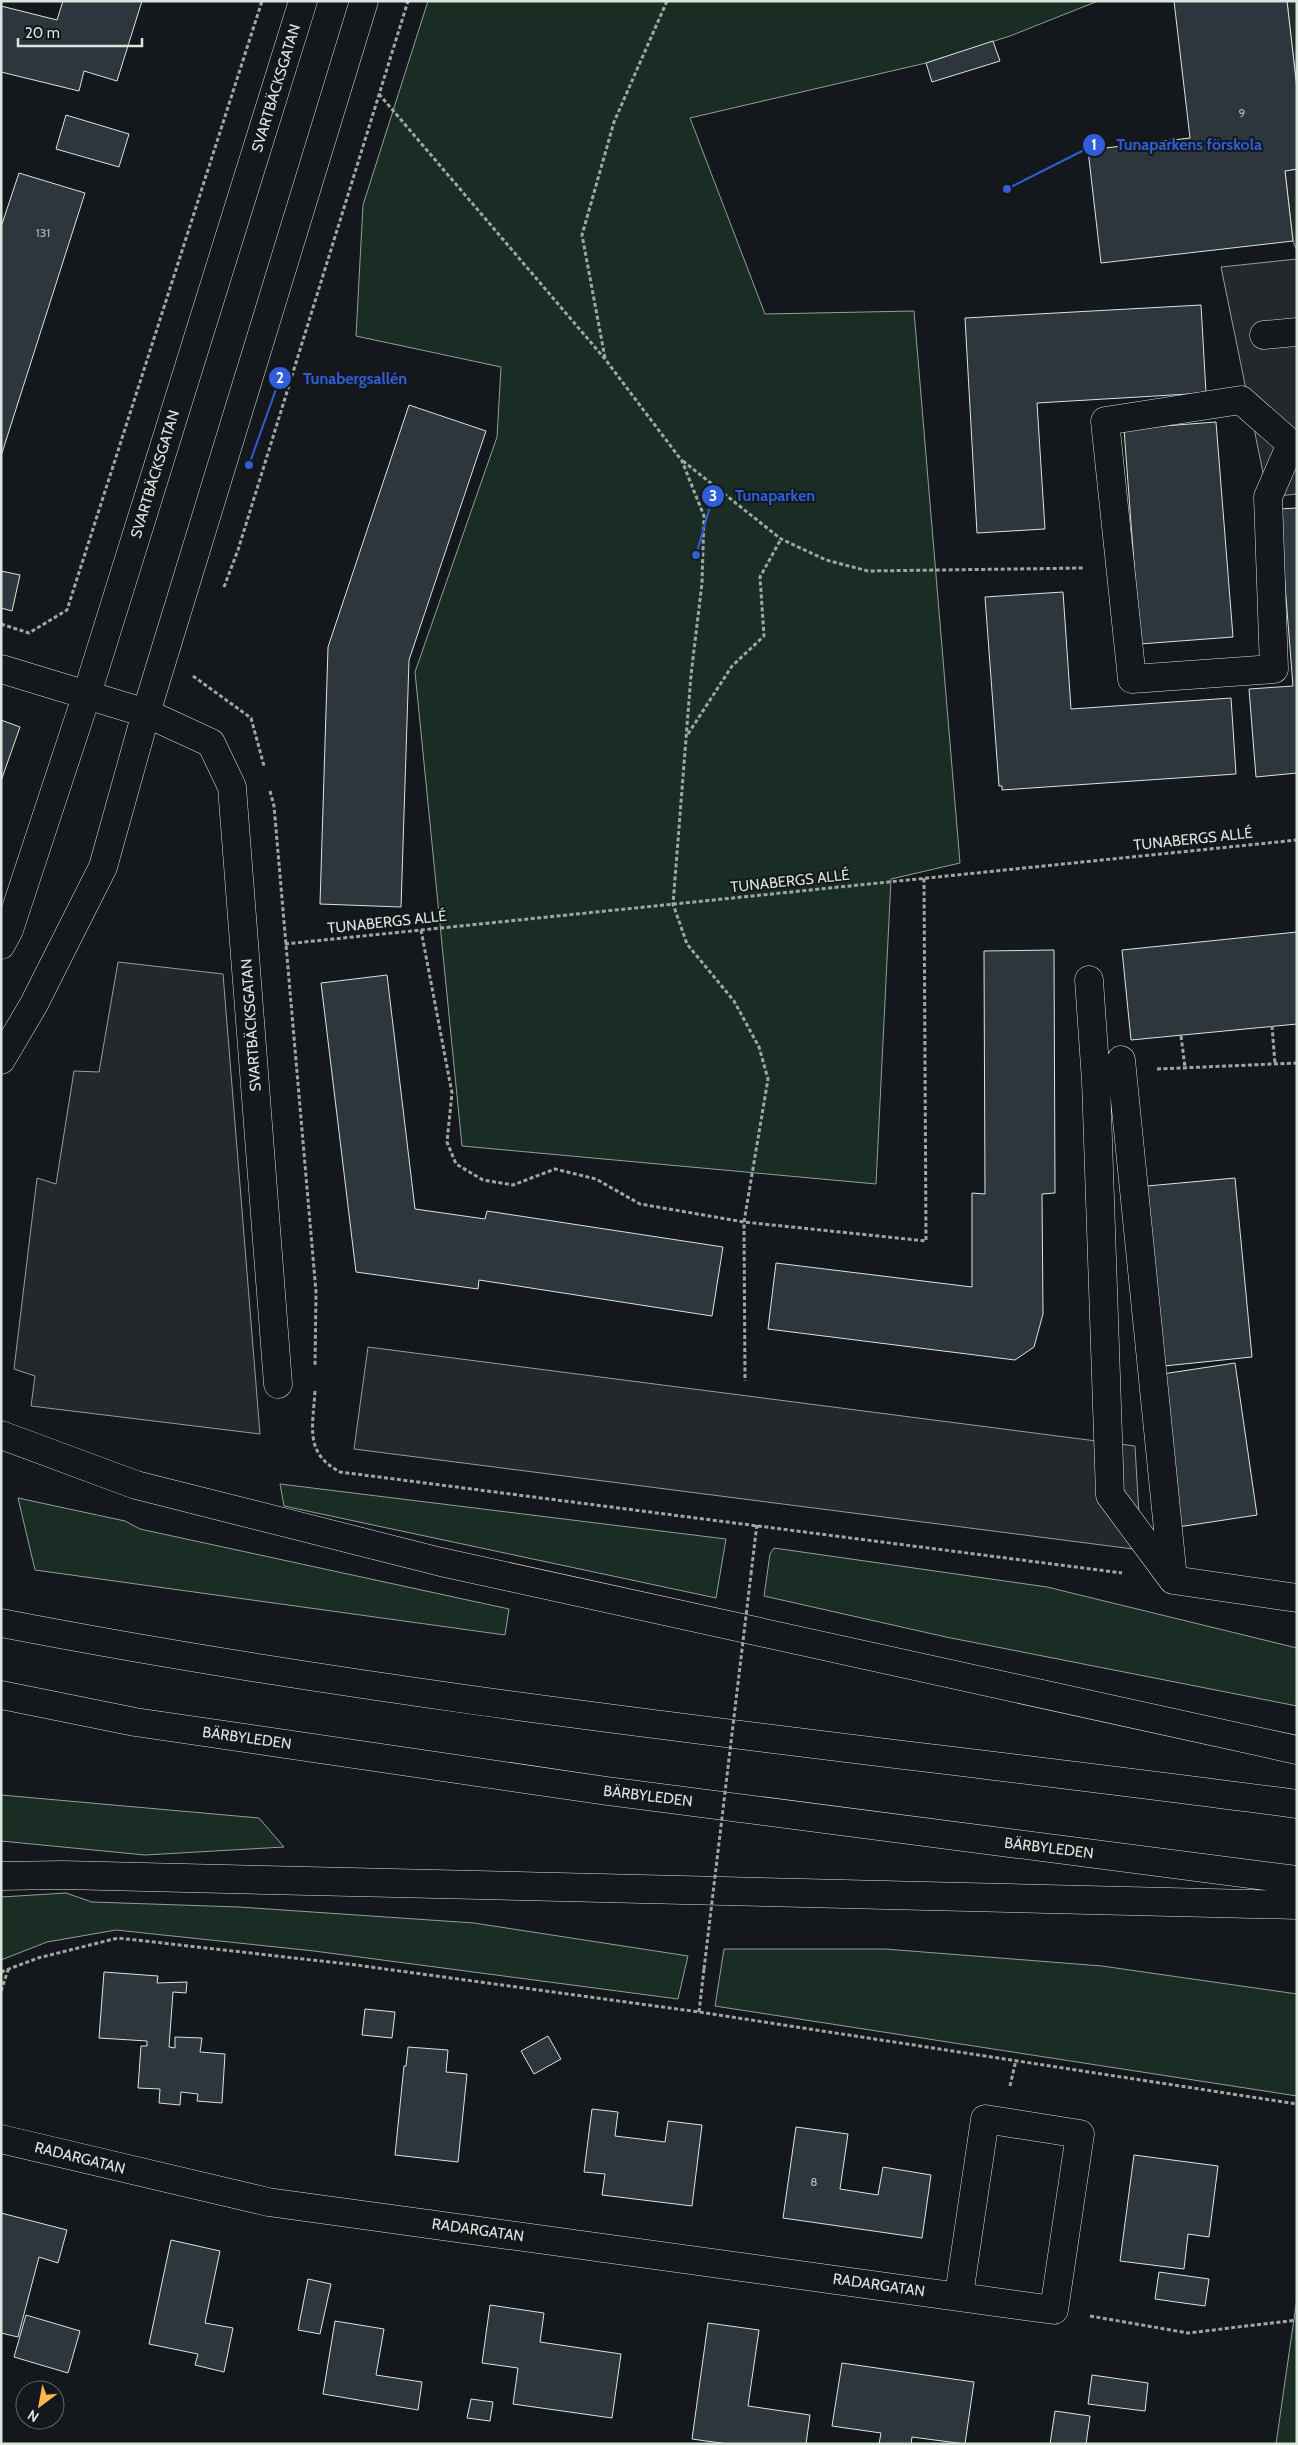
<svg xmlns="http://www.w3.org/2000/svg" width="1298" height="2445" viewBox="0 0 1298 2445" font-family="Cabin,sans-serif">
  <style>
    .green { fill: #1a2d24; stroke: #939e99 }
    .parking { fill: #24282b; stroke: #939e99 }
    .building { fill: #2c363c; stroke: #d8e6dc }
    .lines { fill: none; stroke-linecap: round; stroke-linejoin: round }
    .minor-casing { stroke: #d8e6dc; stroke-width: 29 }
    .major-casing { stroke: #d8e6dc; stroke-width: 29 }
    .path { stroke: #9da8a2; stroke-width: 3; stroke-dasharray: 4 2.5; stroke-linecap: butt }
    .minor { stroke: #14181c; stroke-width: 28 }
    .major { stroke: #14181c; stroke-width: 28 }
    .path-bridge { stroke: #9da8a2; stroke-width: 3; stroke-dasharray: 4 2.5; stroke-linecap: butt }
    .labels { text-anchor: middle; stroke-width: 4; stroke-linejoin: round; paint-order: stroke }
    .number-label { font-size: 12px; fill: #adbab4 }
    .street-label { font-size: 15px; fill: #d8e6dc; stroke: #14181c }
    .leader { fill: none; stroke: #305dd8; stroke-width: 2 }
    .callout-dot { fill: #305dd8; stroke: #14181c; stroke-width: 2 }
    .mark-label { font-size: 15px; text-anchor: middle; font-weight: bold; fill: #fff }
    .callout-label { font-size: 16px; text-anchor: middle; font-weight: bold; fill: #305dd8; stroke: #14181c; stroke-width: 4; stroke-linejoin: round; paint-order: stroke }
  </style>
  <rect width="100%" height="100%" fill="#14181c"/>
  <path class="green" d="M428 1H1098L1010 36 926 63 690 118 765 314 914 311 960 863 891 879 876 1184 462 1146 415 672 497 437 501 367 356 336 363 205Z
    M280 1484 726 1539 716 1598 284 1506Z
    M18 1498 125 1521 140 1529 509 1609 505 1635 35 1570Z
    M774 1548 1047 1587 1297 1648V1706L946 1637 764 1596 770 1554Z
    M1 1795 259 1818 284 1847 145 1855 1 1841Z
    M66 1893 92 1902 239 1907 474 1923 688 1956 678 1999 314 1951 116 1930 47 1942 1 1960V1897Z
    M724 1949H885L1102 1966 1297 1994V2096L715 2006Z
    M1297 2298V2444H1276Z"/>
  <path class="parking" d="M1287 1H1297V89Z
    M1297 169V251L1293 241 1285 171Z
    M1297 259V494L1268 497 1221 267Z
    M118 962 223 974 260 1434 31 1406 35 1376 14 1369 37 1178 56 1184 74 1071 99 1072Z
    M368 1347 1135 1446 1141 1550 354 1449Z"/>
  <path class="building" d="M63 1H142L117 81 84 71 79 91 1 72V6L57 20Z
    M1174 1H1287L1297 89V169L1285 171 1293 241 1101 263 1088 150 1190 138Z
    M993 41 1000 61 932 82 926 63Z
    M66 115 129 134 119 167 56 149Z
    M19 173 85 193 1 456V227Z
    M1201 305 1206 393 1037 403 1045 529 977 533 965 318Z
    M409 405 486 431 409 660 401 907 320 904 328 647Z
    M1216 422 1233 637 1140 644 1124 429Z
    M1297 508V773L1256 777 1249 689 1293 686 1279 509Z
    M1 571 20 575 12 611 1 608Z
    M1063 592 1071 709 1231 698 1236 774 1002 790V786H999L985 597Z
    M1 720 20 727 1 781Z
    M1297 932V1024L1131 1040 1122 950Z
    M1054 950 1055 1193 1042 1194 1043 1314 1034 1347 1015 1360 768 1329 776 1263 972 1287V1193L985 1194 984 951Z
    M387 975 415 1209 485 1219 487 1211 723 1247 712 1316 479 1280 478 1289 356 1272 321 983Z
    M1235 1178 1252 1357 1164 1366 1147 1186Z
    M1235 1363 1257 1515 1178 1527 1156 1375Z
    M104 1972 158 1976 157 1983 187 1982 186 1993 173 1992 169 2047 175 2048V2037L202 2038 200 2052 225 2054 222 2103 197 2101 198 2094 181 2092 180 2105 159 2103 160 2089 138 2088 141 2046H147V2041L99 2038Z
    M365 2009 395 2012 392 2038 362 2035Z
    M548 2036 561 2059 534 2074 521 2051Z
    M408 2047 448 2050 446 2072 467 2074 458 2162 395 2155 404 2066H406Z
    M592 2109 618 2112 615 2136 665 2142 668 2121 702 2125 692 2206 602 2195 605 2174 584 2172Z
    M796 2127 848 2134 840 2189 878 2195 883 2167 931 2175 922 2238 783 2218Z
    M1134 2155 1218 2166 1209 2237 1188 2234 1184 2269 1120 2261Z
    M1 2213 67 2230 58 2263 39 2257 18 2337 1 2333Z
    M171 2240 220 2251 205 2323 233 2328 224 2372 195 2365 198 2354 149 2344Z
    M1159 2272 1209 2279 1205 2306 1155 2299Z
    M308 2279 331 2284 320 2334 298 2330Z
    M490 2305 544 2313 540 2342 621 2354 612 2418 513 2404 518 2368 482 2363Z
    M26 2315 80 2331 68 2373 14 2357Z
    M335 2321 384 2329 376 2375 422 2382 418 2410 323 2394Z
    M708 2323 759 2330 748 2406 810 2415 806 2444H728L692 2439Z
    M842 2363 974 2382 965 2444 912 2437 911 2444H879L881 2433 832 2426Z
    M1092 2375 1148 2383 1145 2411 1088 2404Z
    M471 2399 493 2402 490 2421 467 2418Z
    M1055 2411 1090 2416 1086 2444H1050Z"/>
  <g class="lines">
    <g class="minor-casing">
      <path id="minor" d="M1264 335 1297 332
        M1291 444 1268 497 1274 669 1132 679 1105 421 1241 400 1291 444H1297
        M1 669 146 713 211 743 232 787 278 1384
        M1 945 9 930 87 694 303 1
        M1089 980 1096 1081 1110 1495 1173 1580
        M1 1060 34 1004 103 867 146 713 364 1
        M1121 1060 1173 1579
        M1173 1580 1297 1598
        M1 2139 268 2202 1054 2310 1080 2134 985 2119 959 2295"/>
    </g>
    <g class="major-casing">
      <path id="major" d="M1 1435 136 1485 441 1562 1297 1750
        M1 1623C430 1706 864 1747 1297 1804
        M1 1695 135 1722 607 1791 1297 1880
        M1 1876 63 1875 1297 1905"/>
    </g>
    <path class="path" d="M379 94 605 359 682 461 704 516 702 583 691 675 673 904 687 944 734 1001 759 1047 768 1079 744 1222 745 1381
      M605 358 582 235 614 122 667 1
      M683 461 781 539 826 560 868 571 1085 568
      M224 587 238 550 408 1
      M1 624 29 633 67 610 262 1
      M193 676 251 718 264 766
      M688 734 732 666 764 636 760 577 781 539
      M270 791 274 806 316 1292 315 1367
      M421 930 452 1093 447 1142 456 1164 483 1180 513 1185 555 1169 596 1179 640 1204 744 1222 926 1241 924 878
      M285 944 1297 840
      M1272 1026 1275 1064
      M1181 1036 1185 1067
      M1157 1069 1297 1063
      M315 1391C313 1427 304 1453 340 1472L1122 1573
      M751 1574 757 1524
      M1 1972 38 1958 118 1938 356 1965 699 2012 1297 2104
      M1 1991 8 1970
      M699 2012 704 1969
      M1010 2086 1016 2060
      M1090 2316 1188 2333 1297 2320"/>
    <use href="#minor" class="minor"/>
    <use href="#major" class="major"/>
    <path class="path-bridge" d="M704 1969 751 1574"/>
  </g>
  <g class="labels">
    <g class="number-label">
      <text x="1242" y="117">9</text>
      <text x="43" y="237">131</text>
      <text x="814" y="2186">8</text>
    </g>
    <g class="street-label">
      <text transform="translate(276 88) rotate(-73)" y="5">SVARTBÄCKSGATAN</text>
      <text transform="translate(155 474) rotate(-73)" y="5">SVARTBÄCKSGATAN</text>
      <text transform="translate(1193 839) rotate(-6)" y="5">TUNABERGS ALLÉ</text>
      <text transform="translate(790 881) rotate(-6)" y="5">TUNABERGS ALLÉ</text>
      <text transform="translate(387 922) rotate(-6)" y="5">TUNABERGS ALLÉ</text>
      <text transform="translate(251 1025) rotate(-94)" y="5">SVARTBÄCKSGATAN</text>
      <text transform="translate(247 1738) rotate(8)" y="5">BÄRBYLEDEN</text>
      <text transform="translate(648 1796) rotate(7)" y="5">BÄRBYLEDEN</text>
      <text transform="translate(1049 1848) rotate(7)" y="5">BÄRBYLEDEN</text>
      <text transform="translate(80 2158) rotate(14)" y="5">RADARGATAN</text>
      <text transform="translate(478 2230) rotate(8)" y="5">RADARGATAN</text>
      <text transform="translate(879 2285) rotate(8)" y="5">RADARGATAN</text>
    </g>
  </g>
  <path class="leader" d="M1007 189L1094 145M249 465L280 378M696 555L713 496"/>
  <g class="callout-dot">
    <circle cx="1007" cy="189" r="5"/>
    <circle cx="249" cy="465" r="5"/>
    <circle cx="696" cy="555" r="5"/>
    <circle cx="1094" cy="145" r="12"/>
    <circle cx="280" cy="378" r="12"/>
    <circle cx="713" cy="496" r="12"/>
  </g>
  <g class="mark-label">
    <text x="1094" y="150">1</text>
    <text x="280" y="383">2</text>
    <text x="713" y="501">3</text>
  </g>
  <g class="callout-label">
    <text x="1189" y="150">Tunaparkens förskola</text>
    <text x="355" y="384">Tunabergsallén</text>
    <text x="775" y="501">Tunaparken</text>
  </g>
  <rect width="1298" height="2445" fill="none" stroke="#d8e6dc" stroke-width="5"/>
  <g transform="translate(40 2405) rotate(212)"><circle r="24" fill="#14181c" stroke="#626a69"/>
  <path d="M0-4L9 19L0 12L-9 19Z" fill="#ffb74d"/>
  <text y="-8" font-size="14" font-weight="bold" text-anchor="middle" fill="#d8e6dc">N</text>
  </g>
  <path d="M18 38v8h124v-8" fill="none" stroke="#d8e6dc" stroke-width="2.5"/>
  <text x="25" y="38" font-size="15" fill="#d8e6dc" stroke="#14181c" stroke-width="4" paint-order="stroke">20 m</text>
</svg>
